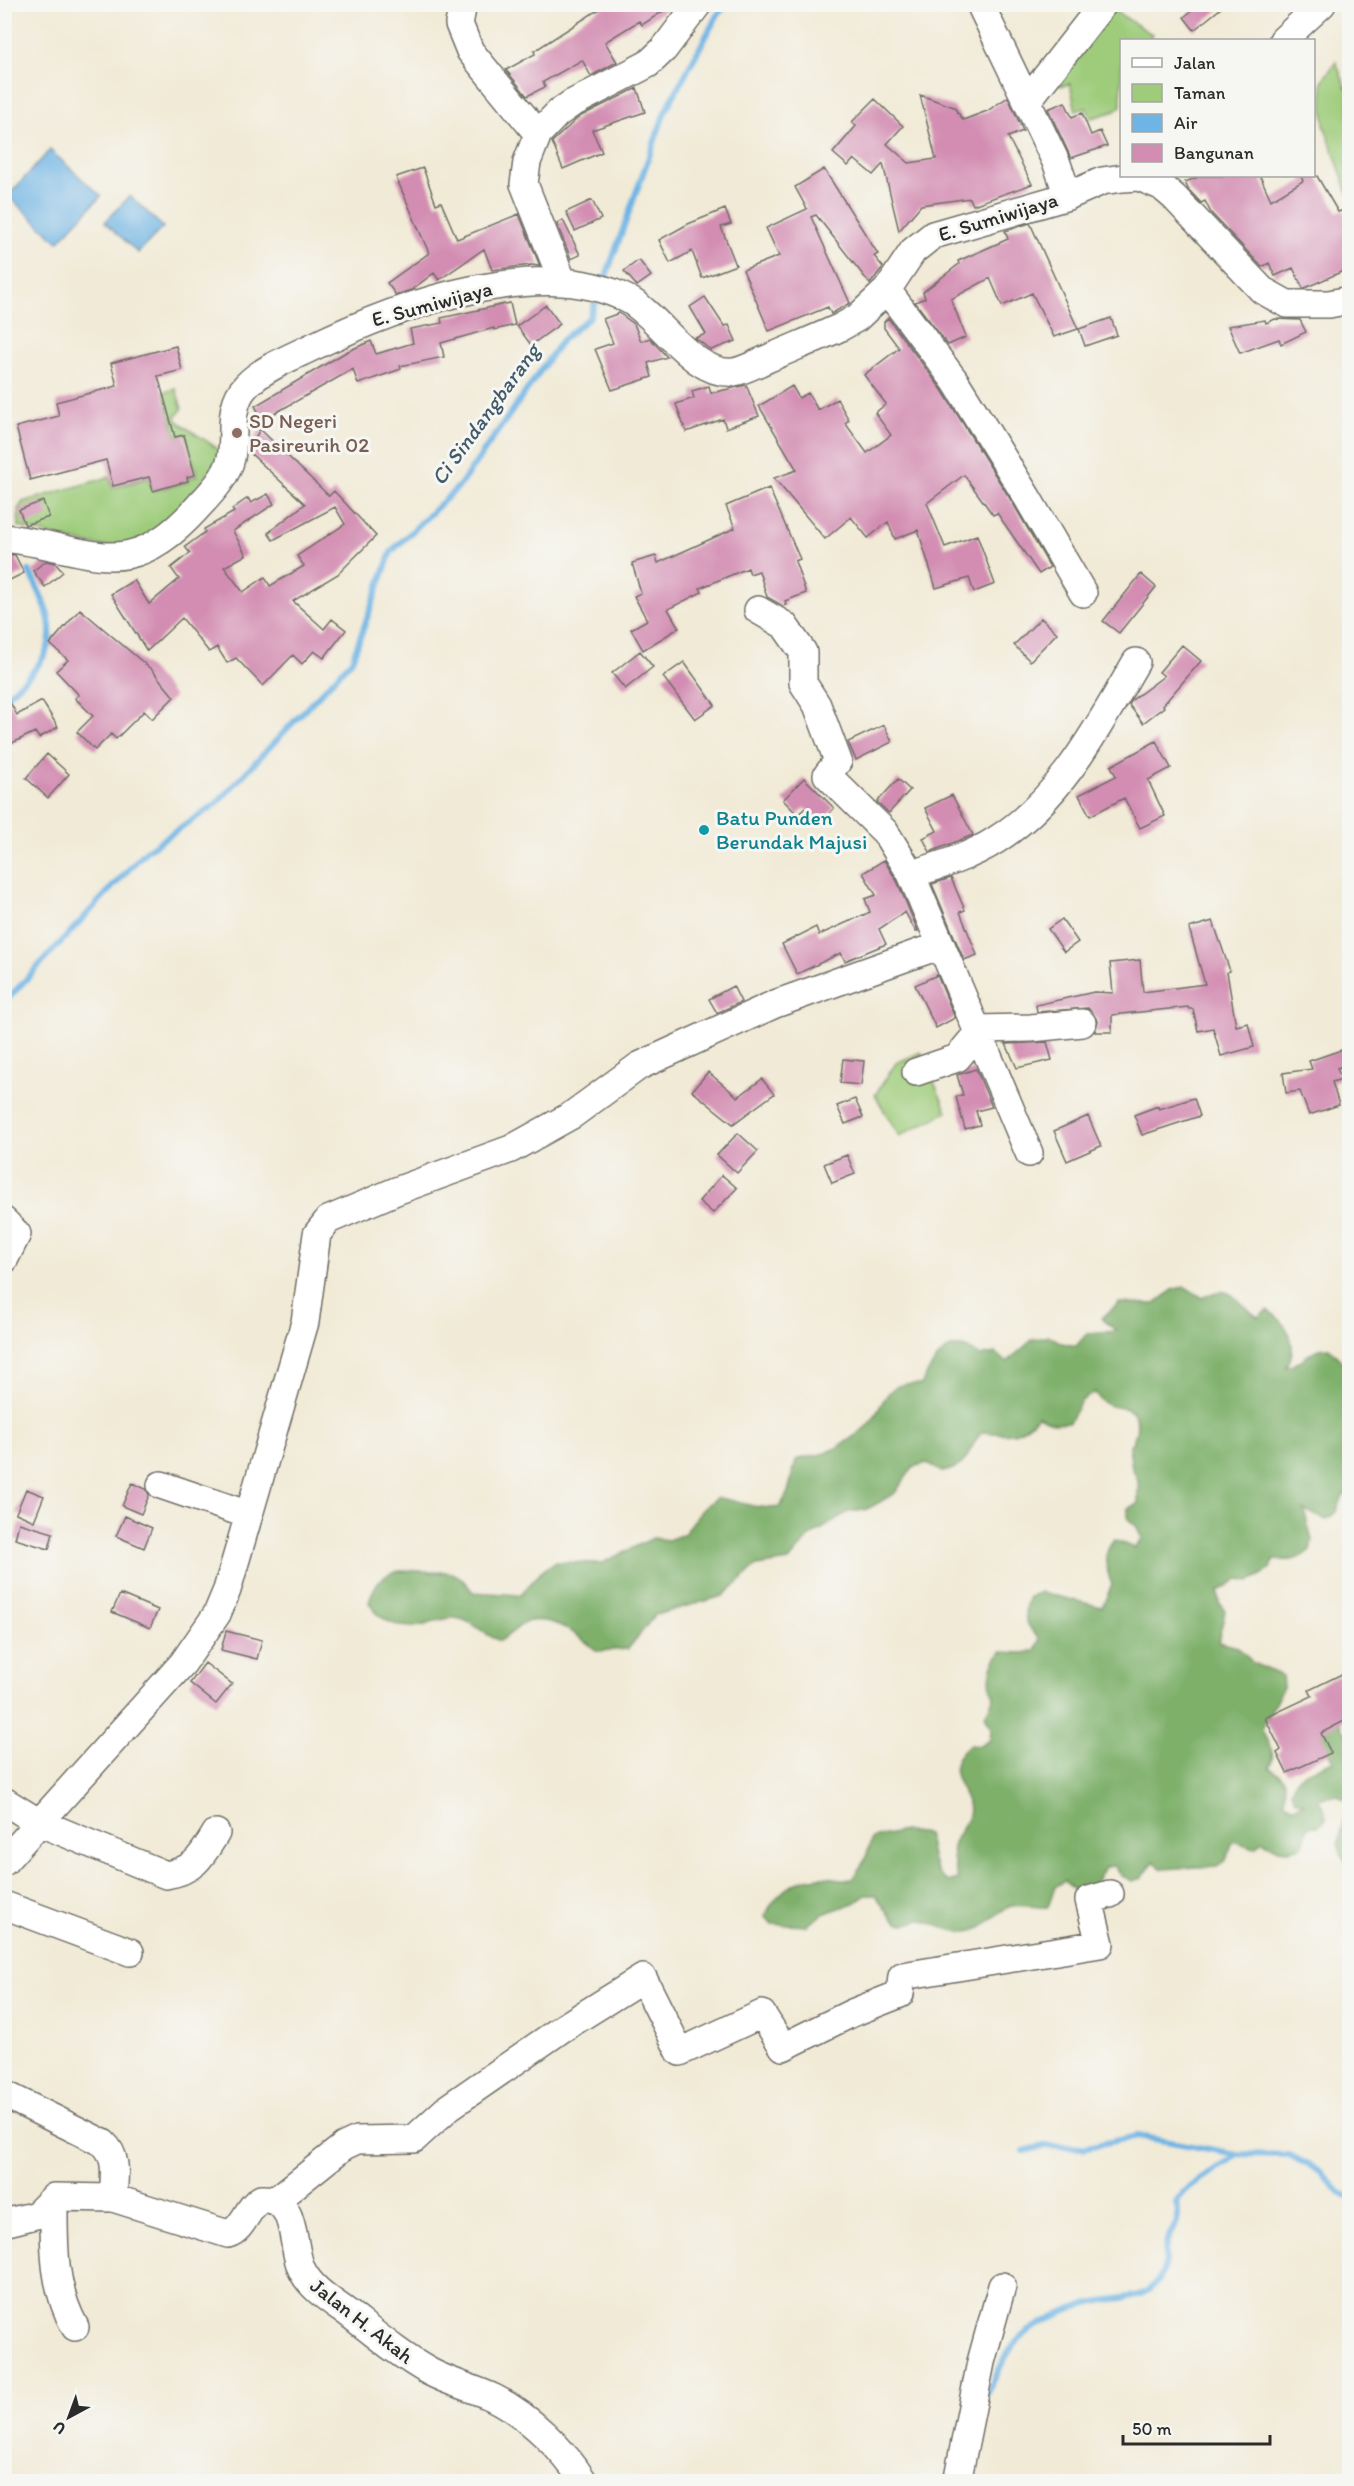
<svg xmlns="http://www.w3.org/2000/svg" width="1354" height="2486" viewBox="0 0 1354 2486" font-family="Itim,sans-serif">
  <style>
    .green { fill: #9ecc7a; stroke: #647c52; stroke-width: 1.5 }
    .forest { fill: #7eb06a; stroke: #546e4a; stroke-width: 1.5 }
    .water { fill: #6eb4e4; stroke: #4c7088; stroke-width: 1.5 }
    .lines { fill: none; stroke-linecap: round; stroke-linejoin: round }
    .stream { stroke: #6eb4e4; stroke-width: 6 }
    .building { fill: #d38db2 }
    .minor-casing { stroke: #706e67; stroke-width: 30 }
    .minor { stroke: #fff; stroke-width: 27 }
    .education-dot { fill: #8d6e63; stroke: #f6f6f2; stroke-width: 2 }
    .culture-dot { fill: #0f9aa8; stroke: #f6f6f2; stroke-width: 2 }
    .labels { text-anchor: middle; stroke-width: 6; stroke-linejoin: round; paint-order: stroke }
    .street-label { font-size: 21px; fill: #2b2b2b; stroke: #f6f6f2 }
    .education-label { font-size: 21px; fill: #785e54; stroke: #f6f6f2; text-anchor: start }
    .culture-label { font-size: 21px; fill: #0d838f; stroke: #f6f6f2; text-anchor: start }
    .water-label { font-size: 22px; font-style: italic; fill: #425b6c; stroke: #f6f6f2 }
  </style>
  <rect width="100%" height="100%" fill="#f6f6f2"/>
  <filter id="ink" filterUnits="userSpaceOnUse"><feTurbulence type="fractalNoise" baseFrequency=".0167" numOctaves="2"/><feDisplacementMap in="SourceGraphic" scale="12" xChannelSelector="R" yChannelSelector="G"/><feConvolveMatrix kernelMatrix="1 2 1 2 8 2 1 2 1" color-interpolation-filters="sRGB"/></filter>
  <filter id="wash" filterUnits="userSpaceOnUse"><feTurbulence type="fractalNoise" baseFrequency=".008" numOctaves="4" result="noise"/><feDisplacementMap in="SourceGraphic" scale="24" xChannelSelector="R" yChannelSelector="G"/><feGaussianBlur stdDeviation="1.35" result="paint"/><feColorMatrix in="noise" values="0 0 0 0 0 0 0 0 0 0 0 0 0 0 0 0 0 1.4 0 .05"/><feComposite in="paint" operator="in"/></filter>
  <g filter="url(#wash)">
    <rect width="100%" height="100%" fill="#f1ead6"/>
    <path class="green" d="M1108 7 1152 34 1150 40H1122L1121 106 1115 111 1091 118 1086 108 1076 111 1070 84 1060 86 1056 75Z
      M1336 62 1346 88H1349V196L1324 125 1322 81Z
      M176 389 182 409 175 418C188 432 206 438 221 452 198 492 162 545 110 546 89 547 42 532 19 527L18 509 23 502 109 477 113 488 148 478 153 491 189 482V478L197 476 186 434 176 436 164 392Z
      M921 1052 947 1112 899 1136 875 1095 896 1063Z"/>
    <path class="forest" d="M1185 1287 1203 1298C1232 1280 1237 1304 1258 1317L1267 1310C1288 1322 1300 1346 1286 1367 1303 1365 1307 1348 1329 1348L1349 1369V1493L1344 1495 1335 1513 1326 1520 1304 1510 1312 1540 1310 1550C1298 1561 1290 1561 1274 1560L1270 1569 1261 1575 1250 1581 1238 1579 1218 1592 1219 1603 1225 1611 1218 1642 1238 1647 1253 1663 1282 1676 1283 1687 1262 1729C1267 1745 1278 1752 1269 1768L1279 1773 1285 1781 1284 1802 1294 1807 1304 1803 1296 1800 1291 1791C1299 1768 1314 1771 1333 1761L1329 1751 1316 1735 1340 1721 1343 1730 1349 1735V1866C1328 1840 1346 1829 1346 1801L1337 1795 1318 1799 1324 1808 1326 1819 1319 1826H1308L1303 1846C1285 1853 1278 1850 1262 1841L1255 1848 1233 1841 1226 1860 1217 1866 1162 1869 1154 1861 1142 1878 1132 1881 1122 1876 1115 1866 1105 1867C1094 1888 1085 1902 1064 1881L1055 1887 1048 1907C1038 1908 1018 1904 1011 1906 1000 1910 993 1918 985 1925 966 1941 938 1925 919 1919 898 1934 887 1912 876 1895H866L856 1902 823 1914 806 1926 772 1924 765 1916C776 1893 793 1879 819 1877 832 1876 840 1881 852 1879L865 1860 872 1838 904 1831 927 1834C933 1852 930 1870 948 1882L958 1879C946 1837 955 1848 970 1812 965 1784 938 1771 969 1745L980 1746 990 1740 991 1728 985 1715 994 1697C987 1680 989 1666 1001 1652L1024 1653 1035 1650 1040 1639C1026 1627 1021 1614 1029 1597L1040 1592 1102 1607 1112 1585C1106 1568 1101 1555 1114 1540L1135 1548 1142 1539 1137 1527 1128 1519V1508L1138 1504V1480L1132 1468 1129 1447C1138 1435 1143 1412 1123 1408 1116 1406 1111 1408 1104 1403 1100 1401 1098 1397 1095 1392L1081 1401 1069 1422 1054 1423 1038 1416C1018 1438 1010 1434 982 1432 964 1452 973 1466 942 1472L927 1463 913 1467 895 1493 878 1503 865 1510 848 1512 809 1537 789 1561 756 1566 723 1596 655 1615 628 1649 597 1651C578 1635 554 1615 526 1622 521 1624 507 1637 500 1641 484 1635 473 1620 455 1618 443 1617 435 1623 424 1625 401 1631 381 1622 369 1603 377 1567 402 1569 433 1572 439 1573 446 1571 452 1573 461 1576 467 1585 473 1592L520 1595 541 1572 555 1562 602 1563 653 1538 668 1540 684 1534 704 1507 717 1498C739 1500 757 1511 780 1507L788 1492 796 1460C807 1456 818 1456 828 1452 839 1448 851 1438 860 1432 888 1412 878 1377 921 1385 934 1359 950 1332 980 1356L995 1353 1007 1362 1032 1340 1049 1336 1062 1343 1076 1346 1087 1334 1116 1331 1102 1318 1119 1303 1155 1304 1174 1289Z"/>
    <path class="water" d="M50 150 101 196 58 242 8 196Z
      M130 196 163 227 138 253 105 222Z"/>
    <g class="lines">
      <path class="stream" d="M604 282 665 112 718 14 728 4
        M4 698C60 653 61 632 29 571
        M4 749 9 757 4 778
        M4 1003 146 851 216 804 352 660 391 552 460 485 562 340 589 318 599 294
        M1024 2151 1044 2146 1083 2148 1137 2136 1237 2154 1289 2155 1320 2171 1340 2193 1350 2197
        M986 2394C1000 2372 1006 2346 1029 2331 1045 2320 1065 2311 1083 2305 1112 2294 1147 2307 1163 2272 1166 2264 1164 2253 1166 2245 1170 2226 1183 2226 1176 2203 1190 2179 1218 2173 1237 2154"/>
    </g>
    <g id="blocks">
      <path class="building" d="M607 4H674L642 25 639 21 605 42 617 62 591 76 582 60 543 82 545 87 527 96 506 70 535 54 534 51Z
        M1200 4H1226L1194 30 1184 17Z
        M637 88 645 112 592 130 602 152 563 169 552 142 579 117Z
        M920 95 954 107 963 120 987 111 1008 97 1023 131 1008 137 1032 184 973 205 970 198 921 205 899 231 883 164 873 175 854 159 848 166 833 153 856 126 852 122 875 99 903 126 887 144 909 163 936 159Z
        M1065 102 1072 117 1082 113 1091 135 1100 131 1107 146 1071 158 1048 109Z
        M423 168 436 204 441 202 457 239 519 214 540 266 531 265 492 270 484 249 439 280 434 273 411 290 396 295 387 283 429 253 396 177Z
        M824 169 878 254 874 256 883 267 870 284 816 215 811 217 850 303 831 314 828 307 769 331 743 270 779 256 766 228 807 209 795 187Z
        M1201 176H1260L1271 200 1303 181 1301 176H1317L1338 212 1344 210 1350 223V268L1305 288H1303L1293 268 1275 276 1269 263 1262 267 1211 213 1205 201 1201 203 1188 189 1185 182Z
        M592 200 601 219 575 231 566 212Z
        M725 209 731 224 721 227 736 265 702 278 692 251 670 263 659 240 688 224Z
        M563 220 580 255 571 259 557 224Z
        M1030 223 1078 329 1054 337 1032 293 1002 306 990 278 951 299 966 337 948 345 915 302 925 298 923 292 959 264 958 261 1008 239 1005 231Z
        M639 260 651 276 637 286 624 271Z
        M705 297 724 326 729 325 736 341 711 350 695 338 706 334 690 307Z
        M510 303 515 325 494 330V328L441 343 444 357 400 366 401 369 358 384 353 369 263 420 255 406 346 352 371 341 376 354 413 343 410 329 442 323 441 318Z
        M546 305 560 324 531 345 517 326Z
        M619 313 634 324 641 341 650 338 667 357 648 363 652 377 612 390 595 349 613 343 603 319Z
        M888 318 942 390 1014 505 1050 567 1039 574 997 513 993 515 964 475 927 503 945 547 977 535 995 584 974 592 969 578 936 588 918 530 895 539 888 522 868 538 851 517 825 539 774 478 797 470 759 406 792 386 799 398 808 393 818 410 837 399 849 420 845 423 867 453 891 435 875 413 886 404 864 375 899 348 884 328V322Z
        M1111 318 1117 335 1085 346 1079 329Z
        M1275 319 1300 320 1306 332 1281 344 1279 339 1240 353 1228 326 1265 320 1266 323Z
        M176 346 182 370 158 376 175 437 184 435 195 475 187 477 188 481 153 491 149 477 113 486 106 460 30 480 16 427 59 416 56 402 117 386 111 363Z
        M746 385 759 416 726 428 723 419 686 432 676 404 694 398 692 391 709 386 711 393Z
        M260 429 329 496 334 491 376 536 338 574 293 601 324 629 332 619 346 630 324 658 314 651 302 664 293 655 263 686 236 658 227 663 217 647 209 652 182 618 147 651 111 594 134 580 149 604 179 579 171 568 190 553 185 547 205 532 204 529 234 512 232 509 248 498 251 503 268 494 274 504 233 531 246 555 224 567 243 592 265 577 270 586 304 566 297 556 345 524 335 507 273 540 268 533 305 504 248 451Z
        M769 488 800 559 795 561 806 593 785 601 786 605 783 606 767 597 759 571 750 574 748 568 700 588 702 592 668 609 679 628 643 650 631 629 647 620 634 596 641 593 632 563 656 556 658 563 735 528 726 506Z
        M43 501 49 517 25 525 19 510Z
        M4 554 15 555 24 573 4 583Z
        M46 561 55 563 63 572 45 587 33 571Z
        M1141 574 1156 587 1119 633 1103 621Z
        M80 609 152 670 174 697 152 719 144 711 116 739 111 734 95 750 77 732 93 716 75 698 79 695 56 671 68 660 50 644Z
        M1041 618 1057 633 1030 661 1014 645Z
        M1182 645 1201 661 1163 705 1164 707 1143 723 1129 705 1132 700 1164 676 1159 672Z
        M640 651 653 667 625 689 612 673Z
        M684 662 715 705 695 719 663 677Z
        M4 691 17 715 42 701 58 727 39 738 35 732 4 747Z
        M884 725 892 742 856 760 848 742Z
        M1156 741 1171 768 1148 780 1165 816 1140 828 1124 798 1090 816 1079 795 1116 776 1111 766Z
        M47 754 69 774 48 798 26 778Z
        M804 778 834 808 822 822 805 808 798 815 783 800Z
        M898 779 910 790 889 813 877 802Z
        M952 795 973 835 930 852 923 838 937 831 925 808Z
        M884 860 897 881 918 931 916 932 905 912 879 929 886 944 845 961 841 953 797 974 782 944 816 927 819 935 870 912 865 899 876 895 863 873Z
        M951 878 965 910 960 912 977 955 964 960 932 884Z
        M1062 919 1078 942 1064 952 1048 929Z
        M1213 921 1230 971 1227 972 1236 1026 1248 1023 1254 1047 1221 1056 1213 1028 1198 1031 1193 1009H1189L1188 1007 1112 1015V1032H1095L1098 1021 1088 1008 1037 1012 1036 1005 1094 992 1113 993 1110 963 1140 960 1143 992 1205 984 1189 928Z
        M937 975 955 1018 936 1028 915 985Z
        M733 986 741 1002 717 1013 709 999Z
        M1047 1042 1052 1060 1017 1068 1006 1044Z
        M1350 1047V1063L1337 1068 1341 1079 1332 1082 1339 1105 1309 1115 1300 1091 1286 1093 1283 1073 1312 1069 1309 1061Z
        M843 1059 864 1061 861 1085 840 1083Z
        M976 1069 992 1107 976 1111 980 1125 965 1129 956 1097 963 1095 957 1075Z
        M708 1072 738 1097 762 1079 774 1094 733 1124 692 1091Z
        M1194 1098 1200 1116 1142 1135 1134 1115 1158 1106 1159 1109Z
        M855 1099 863 1117 845 1124 837 1106Z
        M1088 1116 1101 1146 1067 1161 1054 1131Z
        M738 1133 758 1151 737 1173 717 1155Z
        M847 1155 855 1174 832 1183 824 1164Z
        M722 1175 737 1188 713 1213 699 1201Z
        M132 1483 146 1489 149 1495 141 1514 122 1506Z
        M26 1489 44 1496 34 1521 16 1513Z
        M125 1516 152 1528 144 1548 116 1536Z
        M19 1523 53 1533 49 1549 15 1539Z
        M120 1594 158 1610 150 1628 112 1612Z
        M226 1631 262 1640 257 1659 221 1650Z
        M205 1663 232 1684 216 1704 190 1683Z
        M1350 1670V1718L1321 1733 1331 1753 1287 1773 1277 1753 1281 1750 1265 1718 1312 1696 1309 1690Z"/>
    </g>
  </g>
  <g filter="url(#ink)">
    <use href="#blocks" fill-opacity="0" stroke="#706e67" stroke-width="1.5"/>
    <g class="lines">
      <g class="minor-casing">
        <path id="minor" d="M463 4 459 24 470 51 538 134
          M980 4 1057 164 1068 196
          M1283 40 1322 4
          M1028 100 1103 4
          M562 280 524 184 527 162 538 134 557 114 571 104 648 64 664 49 698 4
          M887 290 955 381 1027 497 1083 593
          M4 538C92 547 126 587 197 508 210 494 227 477 231 458 236 434 227 406 246 386 261 370 287 359 306 350 359 324 413 302 471 290 523 280 580 274 629 300 660 317 694 377 734 372 745 370 757 363 767 359 792 348 817 338 841 327L857 318 887 290 913 251 933 235 1068 196 1102 181 1123 178 1139 177 1161 186 1174 197 1262 290 1287 304H1329L1350 300
          M758 610 784 625 803 652V683L817 705 838 761 827 775 885 832 911 874 1029 1153
          M911 874C939 866 972 856 996 840 1061 799 1098 727 1136 662
          M976 1029 1031 1028 1082 1023
          M916 1072 957 1058 978 1033
          M4 1221 17 1234 4 1260
          M161 1485 249 1515
          M4 1801 38 1822 166 1875C195 1870 201 1857 216 1833
          M4 1862 183 1663 217 1614 227 1590 305 1322 317 1234 328 1220 396 1191 511 1149 572 1115 639 1066 775 1004 941 945
          M4 1905 130 1952
          M4 2094 103 2143C119 2157 114 2178 113 2198
          M54 2197C54 2243 52 2286 75 2327
          M275 2201 344 2146 357 2140 414 2139 449 2107 563 2028 643 1978 680 2052 762 2014 783 2047 852 2013 900 1994 902 1976 1100 1944 1089 1900 1110 1894
          M4 2223 36 2215 54 2197 113 2198 228 2234C243 2230 247 2207 261 2199 299 2197 290 2246 302 2270 311 2289 332 2301 348 2313 375 2334 401 2356 430 2372 451 2383 473 2388 494 2398 529 2416 563 2449 584 2482
          M957 2482 981 2362 1002 2286"/>
      </g>
      <use href="#minor" class="minor"/>
    </g>
  </g>
  <circle class="education-dot" cx="237" cy="433" r="6"/>
  <circle class="culture-dot" cx="704" cy="830" r="6"/>
  <g class="labels">
    <g class="street-label">
      <text transform="translate(998 217) rotate(-17)" y="7">E. Sumiwijaya</text>
      <text transform="translate(432 304) rotate(-15)" y="7">E. Sumiwijaya</text>
      <text transform="translate(362 2321) rotate(38)" y="7">Jalan H. Akah</text>
    </g>
    <g class="education-label">
      <text x="249" y="428">SD Negeri<tspan x="249" dy="24">Pasireurih 02</tspan></text>
    </g>
    <g class="culture-label">
      <text x="716" y="825">Batu Punden<tspan x="716" dy="24">Berundak Majusi</tspan></text>
    </g>
    <g class="water-label">
      <text transform="translate(485 414) rotate(-54)" y="8">Ci Sindangbarang</text>
    </g>
  </g>
  <rect width="1354" height="2486" fill="none" stroke="#f6f6f2" stroke-width="24"/>
  <rect x="1120" y="39" width="195" height="138" fill="#f6f6f2" stroke="#a5a5a2" stroke-width="1.5"/>
  <rect x="1132" y="58" width="30" height="9" fill="#ffffff" stroke="#a5a5a2" stroke-width="1.5"/>
  <text x="1174" y="69" font-size="18" fill="#2b2b2b">Jalan</text>
  <rect x="1132" y="84" width="30" height="18" fill="#9ecc7a" stroke="#a5a5a2" stroke-width="1.5"/>
  <text x="1174" y="99" font-size="18" fill="#2b2b2b">Taman</text>
  <rect x="1132" y="114" width="30" height="18" fill="#6eb4e4" stroke="#a5a5a2" stroke-width="1.5"/>
  <text x="1174" y="129" font-size="18" fill="#2b2b2b">Air</text>
  <rect x="1132" y="144" width="30" height="18" fill="#d38db2" stroke="#a5a5a2" stroke-width="1.5"/>
  <text x="1174" y="159" font-size="18" fill="#2b2b2b">Bangunan</text>
  <g transform="translate(69 2417) rotate(221)" stroke="#f6f6f2" stroke-width="4.5" paint-order="stroke">
  <path d="M0-4.5L10 22L0 15L-10 22Z" fill="#2b2b2b"/>
  <text y="-9" font-size="16" font-weight="bold" text-anchor="middle" fill="#2b2b2b">U</text>
  </g>
  <path d="M1123 2435v9h147v-9" fill="none" stroke="#2b2b2b" stroke-width="3"/>
  <text x="1132" y="2435" font-size="18" fill="#2b2b2b" stroke="#f6f6f2" stroke-width="4.5" paint-order="stroke">50 m</text>
</svg>
